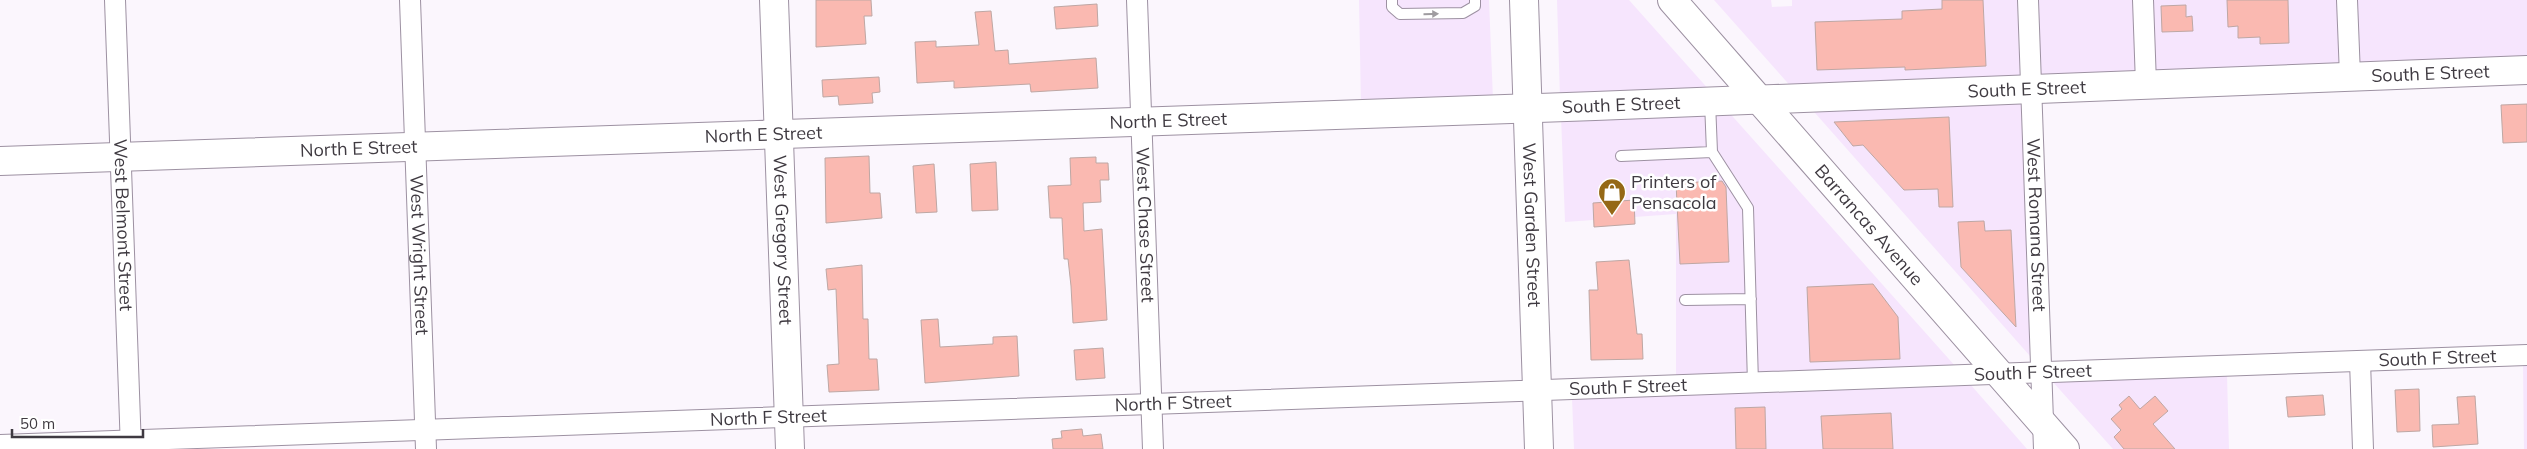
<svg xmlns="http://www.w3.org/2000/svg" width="2527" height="449" viewBox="0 0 2527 449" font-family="Mulish,sans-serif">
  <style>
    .built { fill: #f6e5fd }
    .building { fill: #fab9b1; stroke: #bea7a4 }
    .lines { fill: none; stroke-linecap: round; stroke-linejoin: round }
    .lane-casing { stroke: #9d91a2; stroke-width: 12 }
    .street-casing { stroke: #9d91a2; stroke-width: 22 }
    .secondary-casing { stroke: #9d91a2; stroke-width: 30 }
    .primary-casing { stroke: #9d91a2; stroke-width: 30 }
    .lane { stroke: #fff; stroke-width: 10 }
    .street { stroke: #fff; stroke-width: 20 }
    .secondary { stroke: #fff; stroke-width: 28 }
    .primary { stroke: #fff; stroke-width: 28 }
    .oneway { fill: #9f9ca0 }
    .labels { text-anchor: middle; stroke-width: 5; stroke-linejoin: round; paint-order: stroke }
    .street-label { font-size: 18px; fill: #3f3a41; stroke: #fff }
    .poi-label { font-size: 18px; fill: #3f3a41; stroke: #fff; text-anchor: start }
  </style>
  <rect width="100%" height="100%" fill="#fbf6fd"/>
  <path class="built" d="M1359 0H1489L1493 100 1361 105Z
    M1557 0H1629L1711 92 1560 98Z
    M1714 0H1771L1772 7 1792 6V0H2017L2020 79 1793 89Z
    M2038 0H2337L2339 68 2041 78Z
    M2357 0H2527V61L2360 67Z
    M2021 97 2030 356 1808 105Z
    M1726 109 1956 367 1676 376V214L1565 222 1561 116Z
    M2523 364H2527V449H2524Z
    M2227 375 2229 449H2113L2052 381Z
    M1970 384 2027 449H1574L1572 398Z"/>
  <path class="building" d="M816 0H871L872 16H864L866 44 816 47Z
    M1942 0H1983L1986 66 1905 70V67L1817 70 1815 22 1902 19V11L1942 9Z
    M2227 0H2288L2289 43 2260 44V37L2238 38V26L2228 27Z
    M1097 4 1098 26 1056 29 1054 7Z
    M2186 5V17L2192 16 2193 31 2162 32 2161 6Z
    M991 11 995 51 1008 50 1009 64 1096 58 1098 88 1031 92 1030 84 954 88V81L917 83 915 42 936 41V47L979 45 975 12Z
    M879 77 880 92 872 93 873 103 839 105 838 96 823 97 822 80Z
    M2527 104V142L2503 143 2501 105Z
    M1949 117 1953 207H1939L1938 189 1904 190 1863 145 1853 146 1834 122Z
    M869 156 870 193H880L882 218 826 223 825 158Z
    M1096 157V163H1108L1109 180H1100L1101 202 1083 203 1084 231 1102 229 1107 320 1073 323 1071 286 1068 259H1064L1062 218H1050L1048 186 1071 185 1070 158Z
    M996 162 998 210 972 211 970 164Z
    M934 164 937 212 916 213 913 166Z
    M1722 181 1726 187 1729 262 1680 264 1676 183Z
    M1634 200 1635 224 1594 227 1593 203Z
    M1984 221 1985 231 2011 230 2016 327 1961 267 1958 222Z
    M1629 260 1637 334H1642L1643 359 1591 360 1589 290H1598L1596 262Z
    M862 265 863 319H868L869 359H877L879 390 829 392 827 365 839 364 836 289 828 290 826 269Z
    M1873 284 1898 317 1900 359 1810 362 1807 287Z
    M938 319 940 347 993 344V337L1017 336 1019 376 925 383 921 320Z
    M1103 348 1105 378 1076 380 1074 350Z
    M2419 389 2420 431 2397 432 2395 390Z
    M2323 395 2325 415 2288 417 2286 397Z
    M2129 396 2140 409 2155 396 2168 411 2153 424 2175 449H2124L2114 437 2121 430 2111 419 2122 409 2119 405Z
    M2475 396 2478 444 2433 447 2432 425 2459 424 2457 397Z
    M1765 407 1766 449H1736L1735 408Z
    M1891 413 1893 449H1823L1821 416Z
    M1082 429 1083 436 1101 434 1103 449H1053L1052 439 1062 438 1061 431Z"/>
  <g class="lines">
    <g class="lane-casing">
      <path id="lane" d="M1392 0V7L1400 14 1463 13 1475 6V0
        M1710 102 1712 152 1748 208 1753 383
        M1621 156 1712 152
        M1685 300 1751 299"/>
    </g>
    <g class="street-casing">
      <g id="street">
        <path id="s1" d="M115 0 131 449"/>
        <path id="s2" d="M410 0 426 449"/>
        <path id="s3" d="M1137 0 1153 449"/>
        <path id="s4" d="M2028 0 2044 449"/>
        <path d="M2143 0 2146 84"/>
        <path d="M2347 0 2350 76"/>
        <path d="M2360 361 2363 449"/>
        <path id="s5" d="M0 445 2527 355"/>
      </g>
    </g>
    <g class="secondary-casing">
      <g id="secondary">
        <path id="s6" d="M774 0 790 449"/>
        <path id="s7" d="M1672 0 2065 449"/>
        <path id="s8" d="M0 161 1595 106 2527 70"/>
      </g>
    </g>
    <g class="primary-casing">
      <g id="primary">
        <path id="s9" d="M1524 0 1539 449"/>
      </g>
    </g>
    <use href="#lane" class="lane"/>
    <use href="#street" class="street"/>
    <use href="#secondary" class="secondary"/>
    <use href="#primary" class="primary"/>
  </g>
  <defs><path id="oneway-solid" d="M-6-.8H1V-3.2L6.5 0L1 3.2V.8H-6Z" transform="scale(1.25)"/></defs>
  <use class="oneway" href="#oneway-solid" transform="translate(1431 14) rotate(-1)"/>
  <defs>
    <g id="shop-pin" transform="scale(1.4375)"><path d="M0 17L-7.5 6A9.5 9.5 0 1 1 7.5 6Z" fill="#956816" stroke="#fff"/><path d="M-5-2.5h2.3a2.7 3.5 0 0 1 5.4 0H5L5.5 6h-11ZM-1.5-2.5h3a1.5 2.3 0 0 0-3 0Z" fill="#fff"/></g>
  </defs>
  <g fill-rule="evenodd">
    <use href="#shop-pin" x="1612" y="192"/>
  </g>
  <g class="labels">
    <g class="street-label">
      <text dy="6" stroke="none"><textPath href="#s8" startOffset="2432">South E Street</textPath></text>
      <text dy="6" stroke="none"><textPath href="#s8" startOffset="2028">South E Street</textPath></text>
      <text dy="6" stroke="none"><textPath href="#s8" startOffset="1622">South E Street</textPath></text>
      <text dy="6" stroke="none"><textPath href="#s8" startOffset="1169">North E Street</textPath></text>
      <text dy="6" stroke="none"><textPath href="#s8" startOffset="764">North E Street</textPath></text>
      <text dy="6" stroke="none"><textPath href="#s8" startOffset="359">North E Street</textPath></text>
      <text dy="6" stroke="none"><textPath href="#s3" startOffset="225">West Chase Street</textPath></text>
      <text dy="6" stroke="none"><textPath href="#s4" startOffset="225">West Romana Street</textPath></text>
      <text dy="6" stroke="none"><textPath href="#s1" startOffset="225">West Belmont Street</textPath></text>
      <text dy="6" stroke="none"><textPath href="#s9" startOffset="225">West Garden Street</textPath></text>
      <text dy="6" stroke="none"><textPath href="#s7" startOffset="299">Barrancas Avenue</textPath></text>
      <text dy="6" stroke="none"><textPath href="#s6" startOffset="240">West Gregory Street</textPath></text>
      <text dy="6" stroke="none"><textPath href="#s2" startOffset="255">West Wright Street</textPath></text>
      <text dy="6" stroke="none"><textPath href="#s5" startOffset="2439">South F Street</textPath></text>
      <text dy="6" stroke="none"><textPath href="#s5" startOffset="2034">South F Street</textPath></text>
      <text dy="6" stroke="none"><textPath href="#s5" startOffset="1629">South F Street</textPath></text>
      <text dy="6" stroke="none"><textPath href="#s5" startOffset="1174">North F Street</textPath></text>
      <text dy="6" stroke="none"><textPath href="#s5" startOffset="769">North F Street</textPath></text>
    </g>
    <g class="poi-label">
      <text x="1631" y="188">Printers of<tspan x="1631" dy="21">Pensacola</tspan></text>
    </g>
  </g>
  <path d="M12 429v8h131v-8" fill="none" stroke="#3f3a41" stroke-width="2.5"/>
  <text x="20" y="429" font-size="15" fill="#3f3a41" stroke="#ffffff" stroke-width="4" paint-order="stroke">50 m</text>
</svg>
